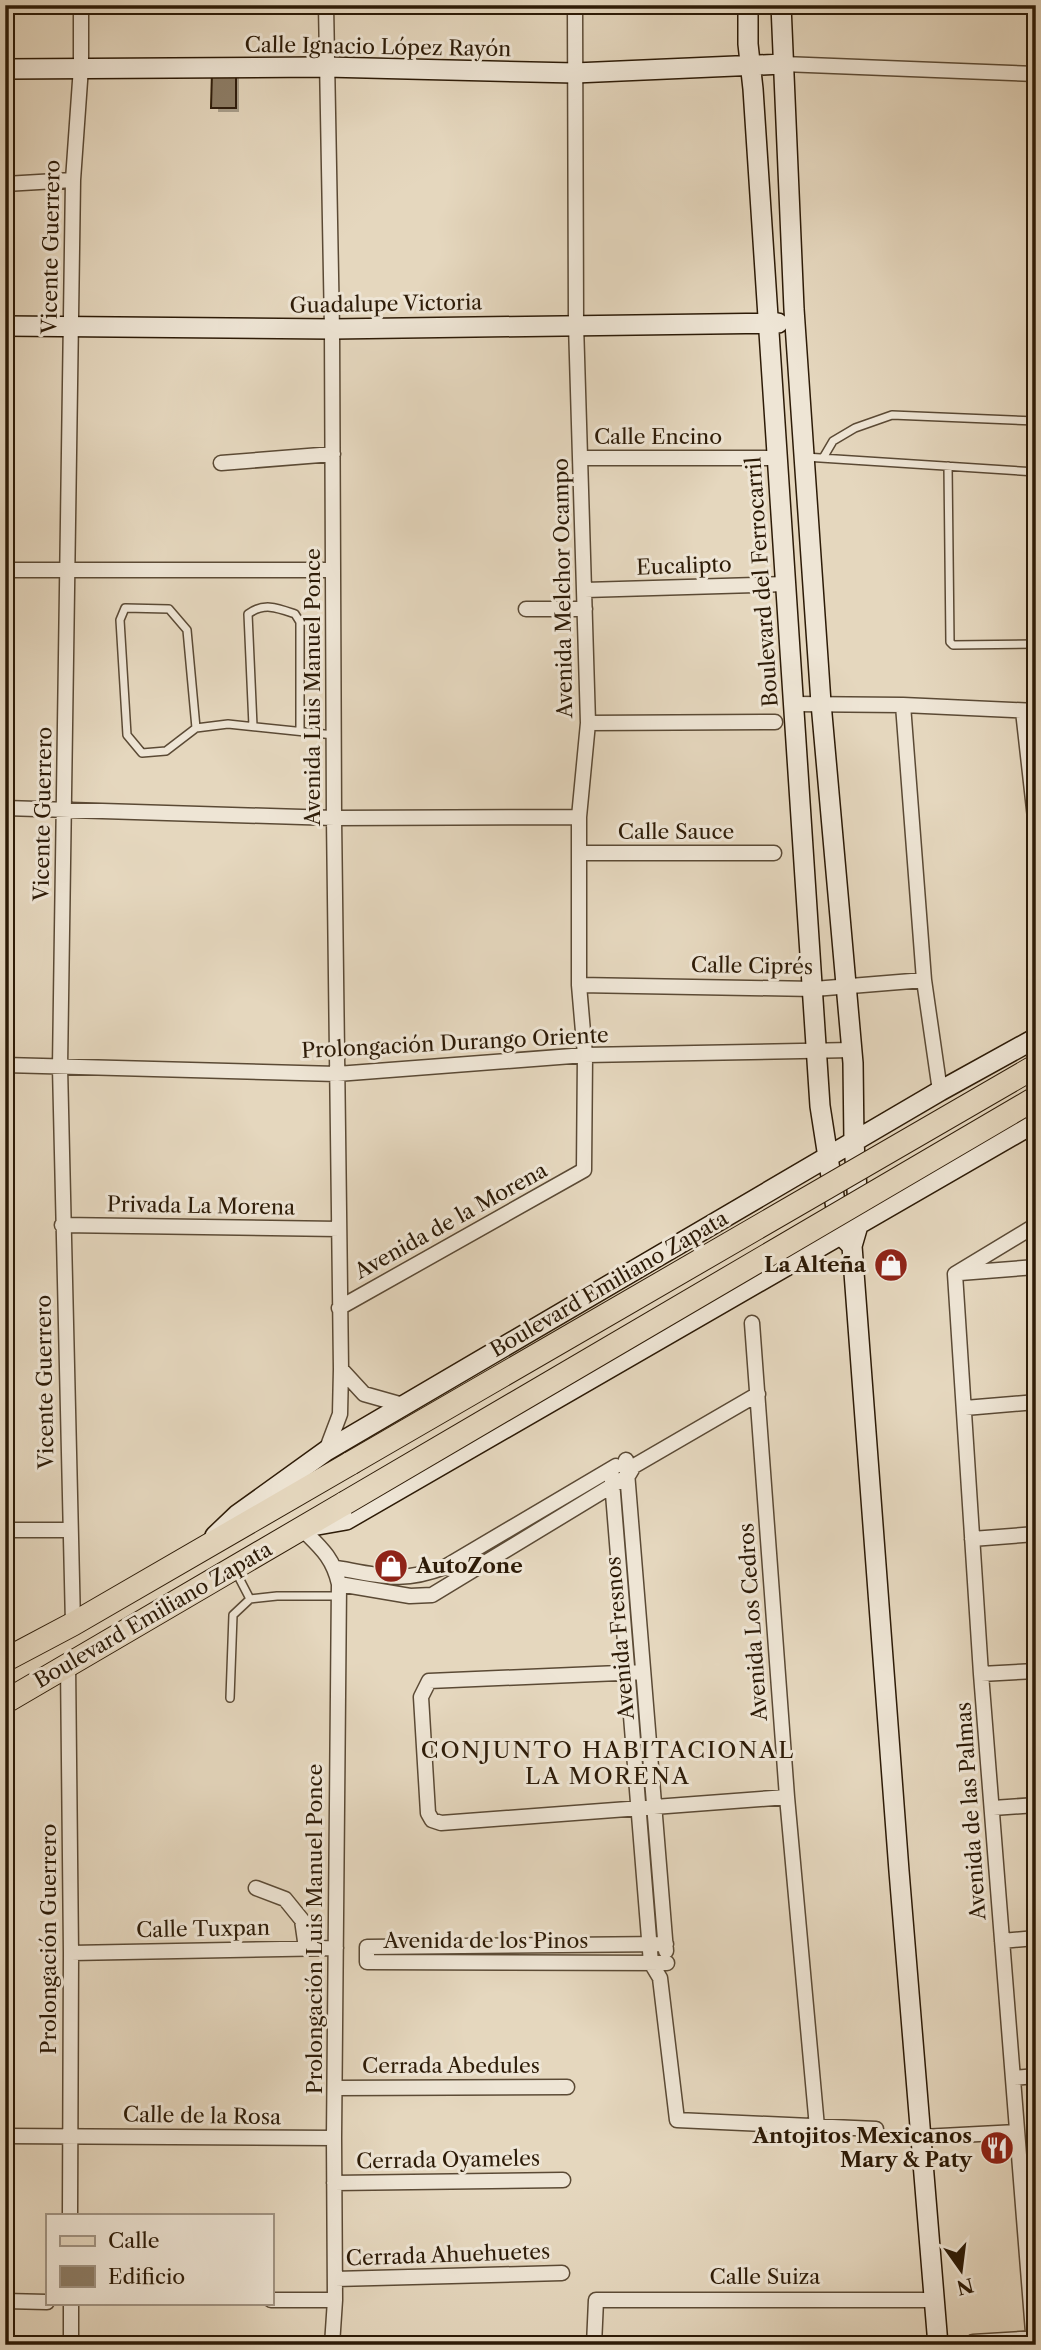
<svg xmlns="http://www.w3.org/2000/svg" width="1041" height="2350" viewBox="0 0 1041 2350" font-family="'Libre Caslon Text',serif">
  <style>
    .building { fill: #8d7d66; stroke: #2d1b07; stroke-width: 2; filter: url(#shadow) }
    .lines { fill: none; stroke-linecap: round; stroke-linejoin: round }
    .lane-casing { stroke: #5b4a35; stroke-width: 10 }
    .street-casing { stroke: #5b4a35; stroke-width: 17 }
    .secondary-casing { stroke: #2d1b07; stroke-width: 22 }
    .primary-casing { stroke: #2d1b07; stroke-width: 25 }
    .lane { stroke: #eee5d5; stroke-width: 7 }
    .street { stroke: #eee5d5; stroke-width: 14 }
    .secondary { stroke: #eee5d5; stroke-width: 19 }
    .primary { stroke: #e5d7be; stroke-width: 23 }
    .primary-bridge-casing { stroke: #2d1b07; stroke-width: 25; stroke-linecap: butt }
    .primary-bridge { stroke: #e5d7be; stroke-width: 23 }
    .labels { text-anchor: middle; stroke-width: 6; stroke-linejoin: round; paint-order: stroke }
    .street-label { font-size: 21px; fill: #2d1b07; stroke: #eee5d5 }
    .poi-label { font-size: 21px; font-weight: bold; fill: #2d1b07; stroke: #eee5d5; text-anchor: end }
    .neighbourhood-label { font-size: 23px; letter-spacing: 2px; fill: #2d1b07; stroke: #eee5d5 }
  </style>
  <defs>
    <filter id="shadow"><feDropShadow dx="8" dy="4.5" stdDeviation="0" flood-color="#0004"/></filter>
  </defs>
  <rect width="100%" height="100%" fill="#e5d7be"/>
  <filter id="stains"><feTurbulence type="fractalNoise" baseFrequency=".00286" numOctaves="4"/><feColorMatrix values="0 0 0 0 .2 0 0 0 0 .09 0 0 0 0 .02 0 0 0 .5 -.17"/></filter>
  <radialGradient id="worn" r=".72"><stop offset=".6" stop-color="#630" stop-opacity="0"/><stop offset="1" stop-color="#630" stop-opacity=".3"/></radialGradient>
  <path class="building" d="M212 71 236 72V108H211Z"/>
  <g class="lines">
    <g class="lane-casing">
      <path id="lane" d="M805 457 1036 472
        M823 458 833 441 855 428 892 415 1036 421
        M948 466 950 642 953 645 1036 644
        M253 726 248 614C264 602 278 608 295 614L300 622V730
        M196 728 187 630 169 609 125 608 120 620 127 735 142 753 166 751 196 728 228 724 334 735
        M236 1572 250 1599
        M230 1698 233 1615 250 1599 277 1596H338"/>
    </g>
    <g class="street-casing">
      <path id="street" d="M783 64 1036 74
        M5 184 73 180
        M581 458H778
        M221 463 333 454
        M5 570H333
        M585 590 785 584
        M526 609H585
        M793 704 903 705 1036 711
        M903 705 924 980 940 1091
        M1023 711 1036 827
        M588 723 775 722
        M5 808 334 818 579 817
        M579 853H774
        M579 985 814 989 924 980
        M5 1065 337 1074 585 1055 852 1050
        M62 1225 339 1229
        M960 1273 1036 1267
        M955 1274 981 1674 1034 2345
        M955 1274 1036 1225
        M339 1308 584 1170 585 1055 579 985V817L588 723 576 324 575 5
        M752 1323 787 1797 817 2127
        M341 1369 364 1394 403 1405
        M965 1408 1036 1402
        M326 1451 340 1414 341 1369 334 818 332 329 326 5
        M626 1460 666 1951
        M611 1469 651 1963 660 1978 677 2120 876 2129
        M301 1528C320 1547 333 1557 339 1584L334 2138 335 2300 332 2345
        M5 1530H70
        M972 1539 1036 1534
        M336 1568C381 1575 400 1584 445 1567L616 1466
        M339 1584 410 1596 432 1595 628 1476 634 1466 758 1394
        M73 1624 60 1067 73 180 81 67V5
        M68 1663 71 1953 70 2215
        M643 1672 429 1681 421 1697 428 1813 432 1820 441 1823 787 1797
        M981 1674 1036 1671
        M993 1808 1036 1805
        M256 1888 285 1899 302 1920 306 1948
        M1002 1941 1036 1938
        M666 1944 367 1947V1962L667 1963
        M71 1953 336 1948
        M1014 2078 1036 2076
        M335 2088 567 2087
        M5 2136 334 2138
        M922 2137 1017 2132
        M334 2183 563 2180
        M335 2279 562 2273
        M271 2300H335
        M5 2301 47 2302
        M973 2342 1036 2338
        M521 2344V2345
        M71 2345V2303
        M594 2345 596 2300H935"/>
    </g>
    <g class="secondary-casing">
      <path id="secondary" d="M748 5V44L753 89 820 1106 840 1234 852 1246
        M781 5 794 309 821 703 853 1063 854 1142 859 1222 852 1246 899 1871 938 2345
        M5 69 326 67 575 73 783 64
        M5 326 332 329 778 323
        M312 1526 346 1520 1036 1122
        M215 1536 237 1515 326 1451 940 1091 1036 1038"/>
    </g>
    <g class="primary-casing">
      <path id="primary" d="M5 1660 73 1624 351 1463
        M5 1702 345 1503"/>
    </g>
    <use href="#lane" class="lane"/>
    <use href="#street" class="street"/>
    <use href="#secondary" class="secondary"/>
    <use href="#primary" class="primary"/>
    <g class="primary-bridge-casing">
      <path id="primary-bridge" d="M351 1463 1036 1066
        M345 1503 1036 1098"/>
    </g>
    <use href="#primary-bridge" class="primary-bridge"/>
  </g>
  <defs>
    <g id="shop-disc" transform="scale(1.75)"><circle r="9.5" fill="#8f2418" stroke="#eee5d5"/><path d="M-5-2.5h2.3a2.7 3.5 0 0 1 5.4 0H5L5.5 6h-11ZM-1.5-2.5h3a1.5 2.3 0 0 0-3 0Z" fill="#fff"/></g>
    <g id="restaurant-disc" transform="scale(1.75)"><circle r="9.5" fill="#8f2418" stroke="#eee5d5"/><path d="M-5-6h1v4h1v-4h1v4h1v-4h1v5L-1.5 .5V6h-2V.5L-5-1ZM5-6V6H3V1.5H1.5Q1.5-4 5-6Z" fill="#fff"/></g>
  </defs>
  <g fill-rule="evenodd">
    <use href="#shop-disc" x="891" y="1265"/>
    <use href="#shop-disc" x="391" y="1566"/>
    <use href="#restaurant-disc" x="997" y="2148"/>
  </g>
  <g class="labels">
    <g class="street-label">
      <text transform="translate(378 47) rotate(1)" y="7">Calle Ignacio López Rayón</text>
      <text transform="translate(51 247) rotate(-89)" y="7">Vicente Guerrero</text>
      <text transform="translate(386 304) rotate(-1)" y="7">Guadalupe Victoria</text>
      <text x="658" y="444">Calle Encino</text>
      <text transform="translate(684 566) rotate(-2)" y="7">Eucalipto</text>
      <text transform="translate(762 582) rotate(-94)" y="7">Boulevard del Ferrocarril</text>
      <text transform="translate(563 588) rotate(-91)" y="7">Avenida Melchor Ocampo</text>
      <text transform="translate(313 687) rotate(-90)" y="7">Avenida Luis Manuel Ponce</text>
      <text transform="translate(43 814) rotate(-89)" y="7">Vicente Guerrero</text>
      <text x="676" y="839">Calle Sauce</text>
      <text transform="translate(752 966) rotate(1)" y="7">Calle Ciprés</text>
      <text transform="translate(455 1043) rotate(-3)" y="7">Prolongación Durango Oriente</text>
      <text transform="translate(201 1206) rotate(1)" y="7">Privada La Morena</text>
      <text transform="translate(451 1221) rotate(-29)" y="7">Avenida de la Morena</text>
      <text transform="translate(609 1284) rotate(-30)" y="7">Boulevard Emiliano Zapata</text>
      <text transform="translate(45 1382) rotate(-91)" y="7">Vicente Guerrero</text>
      <text transform="translate(153 1615) rotate(-30)" y="7">Boulevard Emiliano Zapata</text>
      <text transform="translate(753 1622) rotate(-94)" y="7">Avenida Los Cedros</text>
      <text transform="translate(620 1638) rotate(-95)" y="7">Avenida Fresnos</text>
      <text transform="translate(971 1811) rotate(-94)" y="7">Avenida de las Palmas</text>
      <text transform="translate(203 1929) rotate(-1)" y="7">Calle Tuxpan</text>
      <text transform="translate(315 1929) rotate(-90)" y="7">Prolongación Luis Manuel Ponce</text>
      <text transform="translate(49 1939) rotate(-90)" y="7">Prolongación Guerrero</text>
      <text x="486" y="1948">Avenida de los Pinos</text>
      <text x="451" y="2073">Cerrada Abedules</text>
      <text transform="translate(202 2116) rotate(1)" y="7">Calle de la Rosa</text>
      <text transform="translate(448 2160) rotate(-1)" y="7">Cerrada Oyameles</text>
      <text transform="translate(448 2255) rotate(-2)" y="7">Cerrada Ahuehuetes</text>
      <text x="765" y="2284">Calle Suiza</text>
    </g>
    <g class="poi-label">
      <text x="866" y="1272">La Alteña</text>
      <text x="416" y="1573" text-anchor="start">AutoZone</text>
      <text x="972" y="2143">Antojitos Mexicanos<tspan x="972" dy="24">Mary &amp; Paty</tspan></text>
    </g>
    <g class="neighbourhood-label">
      <text x="608" y="1758">CONJUNTO HABITACIONAL<tspan x="608" dy="26">LA MORENA</tspan></text>
    </g>
  </g>
  <rect width="1041" height="2350" fill="none" stroke="#e5d7be" stroke-width="28"/>
  <rect x="7" y="7" width="1027" height="2336" fill="none" stroke="#2d1b07" stroke-width="3.5"/>
  <rect x="14" y="14" width="1013" height="2322" fill="none" stroke="#2d1b07" stroke-width="2"/>
  <rect x="46" y="2214" width="228" height="91" fill="#eee5d5" stroke="#a19483" stroke-width="2"/>
  <rect x="60" y="2236" width="35" height="10" fill="#e5d7be" stroke="#a19483" stroke-width="2"/>
  <text x="108" y="2248" font-size="21" fill="#2d1b07">Calle</text>
  <rect x="60" y="2266" width="35" height="21" fill="#8d7d66" stroke="#a19483" stroke-width="2"/>
  <text x="108" y="2284" font-size="21" fill="#2d1b07">Edificio</text>
  <g transform="translate(961 2270) rotate(166)" stroke="#eee5d5" stroke-width="5" paint-order="stroke">
  <path d="M0-5L12 26L0 18L-12 26Z" fill="#2d1b07"/>
  <text y="-10" font-size="19" font-weight="bold" text-anchor="middle" fill="#2d1b07">N</text>
  </g>
  <rect width="100%" height="100%" filter="url(#stains)"/>
  <rect width="100%" height="100%" fill="url(#worn)"/>
</svg>
